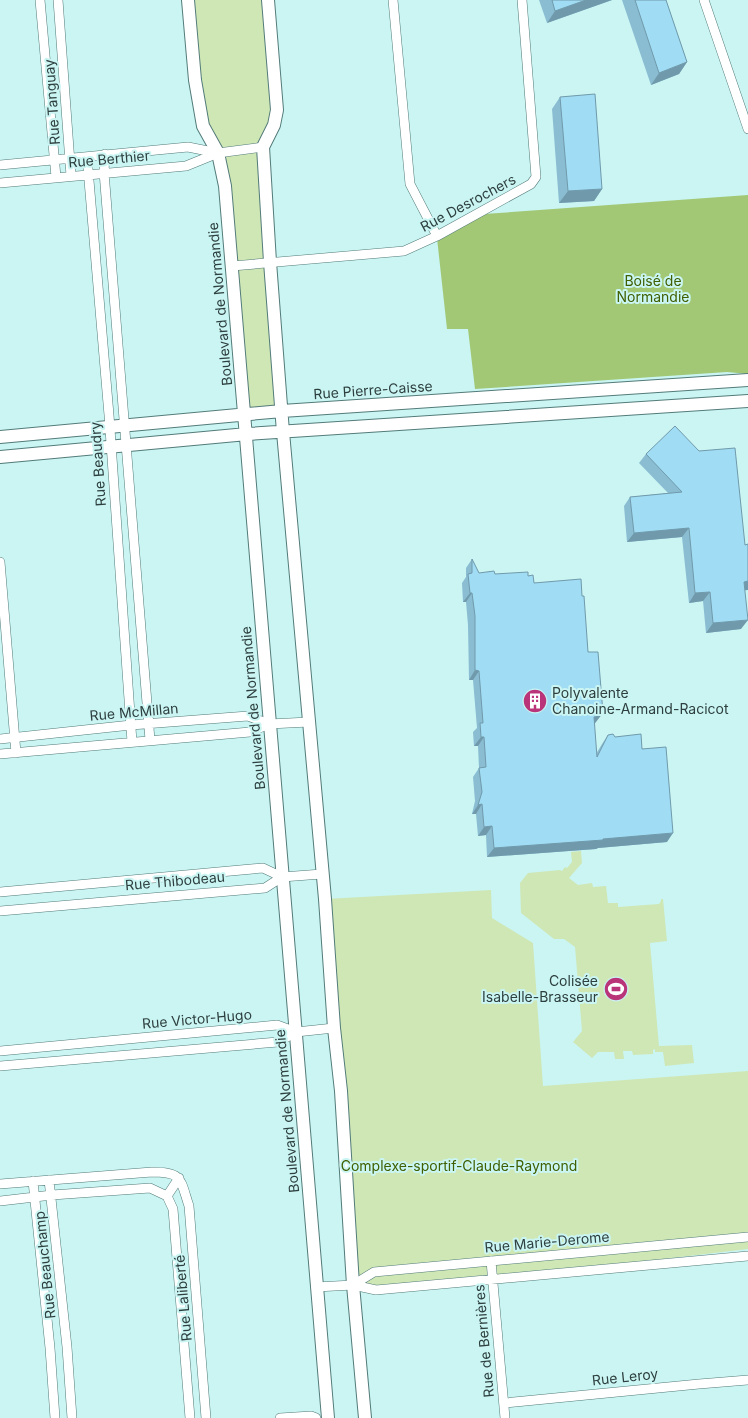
<svg xmlns="http://www.w3.org/2000/svg" width="748" height="1418" viewBox="0 0 748 1418" font-family="Inter,sans-serif">
  <style>
    .green { fill: #cfe7b5 }
    .forest { fill: #a2c875 }
    .lines { fill: none; stroke-linecap: round; stroke-linejoin: round }
    .street-casing { stroke: #527b79; stroke-width: 10 }
    .secondary-casing { stroke: #527b79; stroke-width: 14 }
    .street { stroke: #fff; stroke-width: 9 }
    .secondary { stroke: #fff; stroke-width: 12 }
    .wall { fill: #8abdd2 }
    .shaded-wall { fill: #709aab }
    .building { fill: #a0dcf4; stroke: #709aab }
    .labels { text-anchor: middle; stroke-width: 4; stroke-linejoin: round; paint-order: stroke }
    .street-label { font-size: 14px; fill: #2d3f3e; stroke: #caf5f3 }
    .park-label { font-size: 14px; fill: #405f01; stroke: #caf5f3 }
    .poi-label { font-size: 14px; fill: #2d3f3e; stroke: #caf5f3; text-anchor: start }
  </style>
  <rect width="100%" height="100%" fill="#caf5f3"/>
  <path class="green" d="M188 0H268L277 110 263 147 282 411 245 415 225 186 203 126Z
    M581 851 582 863 569 878 578 885 592 883 593 887 606 886 608 903H618V907L659 904 661 901V899H663L667 941 650 943 659 1046 692 1045 694 1063 665 1066 663 1052H655V1049L653 1050V1054L633 1055 632 1051H623L624 1059H615L614 1052H598L592 1058 573 1042 582 1031 575 947 564 939H554L521 913 520 883 528 873 560 870 562 871 565 867 567 868 572 862 571 852Z
    M491 890 492 918 533 943 543 1086 748 1071V1249L493 1279 355 1289 325 899Z"/>
  <path class="forest" d="M748 195V374L727 372 475 389 468 329H447L437 238 484 214Z"/>
  <g class="lines">
    <g class="street-casing">
      <path id="street" d="M40 0 56 177
        M58 0 71 176
        M393 0 410 184 437 236
        M704 0 748 129
        M105 154 104 172 150 740
        M87 157 109 415 132 742
        M0 165 188 147 218 153
        M0 183 186 166 218 153 263 147
        M232 266 404 251 437 236 531 184 536 177 522 0
        M0 562 16 753
        M0 739 131 725 248 716 269 724
        M0 754 250 732 269 724 309 722
        M0 892 263 868 282 877 322 874
        M0 911 265 888 282 877
        M0 1051 277 1025 296 1032
        M0 1066 278 1042 296 1032 334 1028
        M49 1180 67 1347 72 1418
        M33 1181 50 1348 55 1418
        M0 1184 152 1172C183 1172 180 1179 189 1206L206 1418
        M167 1196 179 1178
        M0 1201 52 1195 150 1188 167 1196 173 1209 190 1418
        M491 1261 505 1418
        M353 1285 374 1272 748 1237
        M316 1287 353 1285 376 1290 748 1256
        M504 1403 699 1384 748 1380
        M280 1418 311 1416 316 1418"/>
    </g>
    <g class="secondary-casing">
      <path id="secondary" d="M188 0 195 80 203 126 218 153 225 186 328 1418
        M268 0 277 110 274 125 263 147 270 262 283 432 325 899 334 1028 341 1091 353 1285 365 1418
        M0 437 282 411 748 380
        M0 457 247 434 748 401"/>
    </g>
    <use href="#street" class="street"/>
    <use href="#secondary" class="secondary"/>
  </g>
  <path class="wall" d="M539 0H612L547 23Z
    M622 0H666L687 62 679 74 651 85Z
    M560 97 602 189 594 201 559 203 552 109Z
    M646 454 745 545 748 544V590H745L741 629 706 633 703 601 689 603 682 537 627 542 624 506 630 497 668 493 639 463Z
    M472 559 479 573 528 576 588 652 596 722 594 724 596 754 602 744 608 735 615 737 642 749 667 842 598 848 596 849 487 857 486 835 478 836 476 814H472L475 801 473 777 479 768 478 746H474L473 732 477 728 473 680H469L468 625 466 602H463L462 583 466 577V568Z"/>
  <path class="shaded-wall" d="M586 0H612L547 23 555 11Z
    M687 62 679 74 651 85 659 73Z
    M602 189 594 201 559 203 568 191Z
    M689 528 682 537 627 542 634 533Z
    M748 581V590L737 591 744 582Z
    M710 592 703 601 689 603 695 593Z
    M470 593H472L466 602H463Z
    M748 620 741 629 706 633 713 623Z
    M475 670 479 671 473 680H469Z
    M603 713 596 722 593 725 594 717Z
    M481 737H484L478 746H474Z
    M482 804 476 814H472L478 805Z
    M492 826 486 835 478 836 484 827Z
    M673 833 667 842 598 848 596 849 487 857 494 848Z"/>
  <path class="building" d="M552 0H586L555 11Z
    M635 0H666L687 62 659 73Z
    M595 94 602 189 568 191 560 97Z
    M675 426 699 451 735 448 745 545 748 544V581L744 582 748 620 713 623 710 592 695 593 689 528 634 533 630 497 682 492 646 454Z
    M472 559 479 573 494 571 495 574 528 572V576L533 575 534 583 581 579 582 596H584L588 652H598L603 713 600 716 594 717 597 757 608 735 613 734 615 737 641 734 642 749 666 747 673 833 603 839V840L494 848 492 826 484 827 482 804 478 805 482 792 479 768 486 767 484 737H481L480 723H483L479 671 475 670V616L472 593H470L468 574 472 573Z"/>
  <defs>
    <g id="building-disc" transform="scale(1.25)"><circle r="9.5" fill="#b93479" stroke="#caf5f3"/><path d="M-4-6H4V6H1V3H-1V6H-4ZM-2.5-4.3h1.7v1.8h-1.7ZM.8-4.3h1.7v1.8H.8ZM-2.5-1h1.7V.8h-1.7ZM.8-1h1.7V.8H.8Z" fill="#fff"/></g>
    <g id="stadium-disc" transform="scale(1.25)"><circle r="9.5" fill="#b93479" stroke="#caf5f3"/><path d="M0-5a6.5 5 0 1 0 0 10a6.5 5 0 1 0 0-10ZM-3.5-1.8h7v3.6h-7Z" fill="#fff"/></g>
  </defs>
  <g fill-rule="evenodd">
    <use href="#building-disc" x="535" y="701"/>
    <use href="#stadium-disc" x="616" y="989"/>
  </g>
  <g class="labels">
    <g class="street-label">
      <text transform="translate(52 102) rotate(-94)" y="5">Rue Tanguay</text>
      <text transform="translate(109 159) rotate(-5)" y="5">Rue Berthier</text>
      <text transform="translate(468 203) rotate(-28)" y="5">Rue Desrochers</text>
      <text transform="translate(220 304) rotate(-95)" y="5">Boulevard de Normandie</text>
      <text transform="translate(373 390) rotate(-4)" y="5">Rue Pierre-Caisse</text>
      <text transform="translate(98 464) rotate(-94)" y="5">Rue Beaudry</text>
      <text transform="translate(253 708) rotate(-95)" y="5">Boulevard de Normandie</text>
      <text transform="translate(134 712) rotate(-5)" y="5">Rue McMillan</text>
      <text transform="translate(175 881) rotate(-5)" y="5">Rue Thibodeau</text>
      <text transform="translate(197 1019) rotate(-5)" y="5">Rue Victor-Hugo</text>
      <text transform="translate(287 1111) rotate(-95)" y="5">Boulevard de Normandie</text>
      <text transform="translate(547 1242) rotate(-5)" y="5">Rue Marie-Derome</text>
      <text transform="translate(45 1265) rotate(-96)" y="5">Rue Beauchamp</text>
      <text transform="translate(183 1298) rotate(-95)" y="5">Rue Laliberté</text>
      <text transform="translate(484 1341) rotate(-95)" y="5">Rue de Bernières</text>
      <text transform="translate(625 1377) rotate(-6)" y="5">Rue Leroy</text>
    </g>
    <g class="park-label">
      <text x="653" y="286">Boisé de<tspan x="653" dy="16">Normandie</tspan></text>
      <text x="459" y="1171">Complexe-sportif-Claude-Raymond</text>
    </g>
    <g class="poi-label">
      <text x="552" y="698">Polyvalente<tspan x="552" dy="16">Chanoine-Armand-Racicot</tspan></text>
      <text x="598" y="986" text-anchor="end">Colisée<tspan x="598" dy="16">Isabelle-Brasseur</tspan></text>
    </g>
  </g>
</svg>
